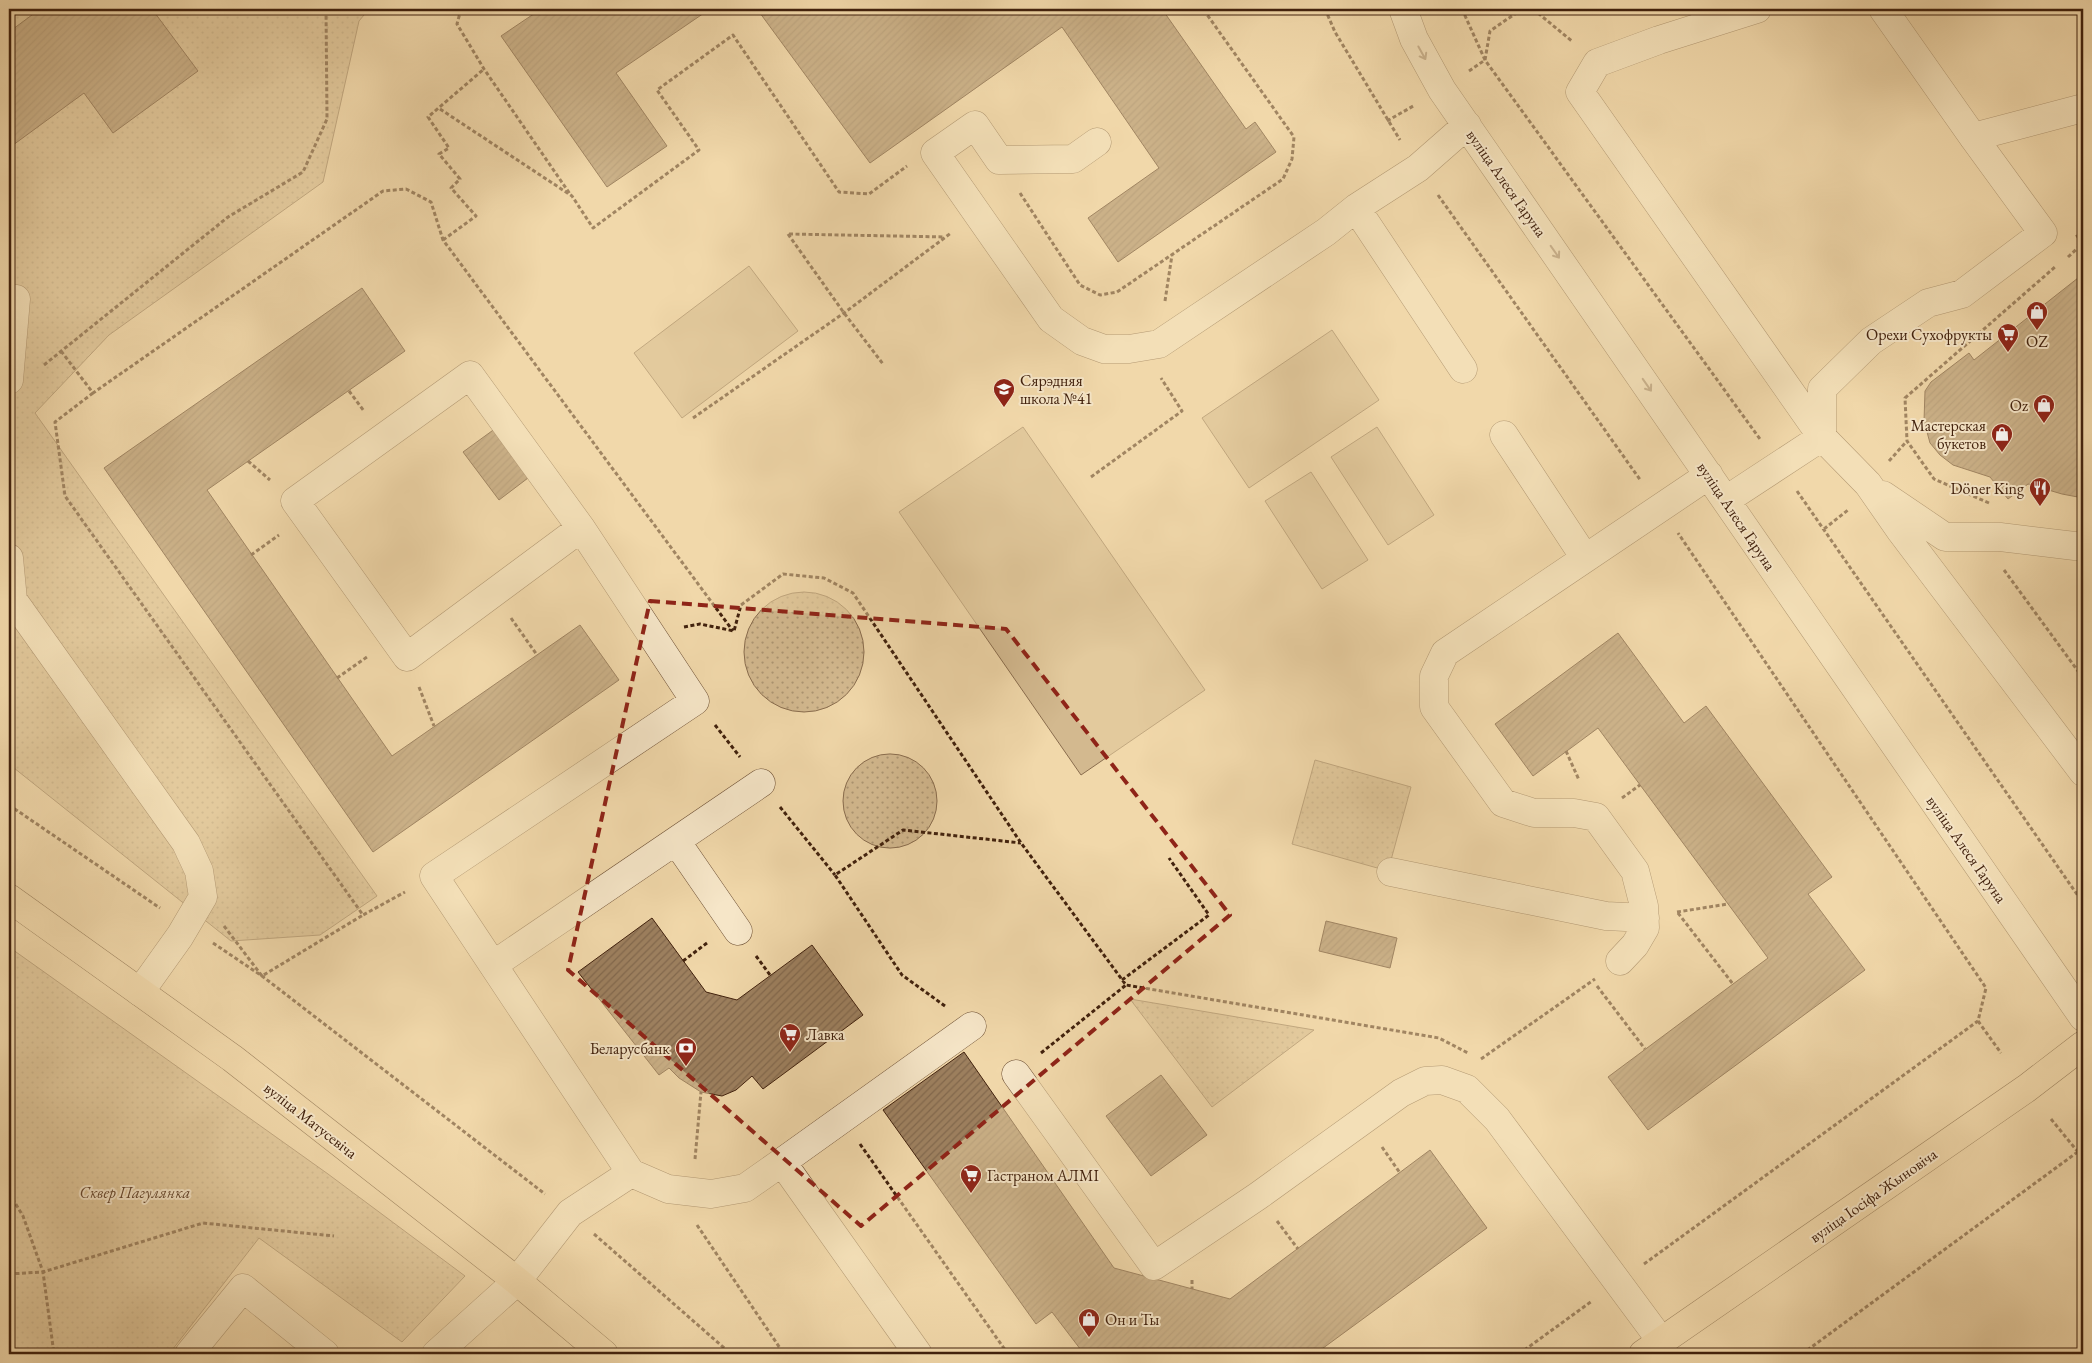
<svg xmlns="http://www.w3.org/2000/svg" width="2092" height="1363" viewBox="0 0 2092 1363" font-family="'EB Garamond',serif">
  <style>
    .green { fill: #d3b98f; stroke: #8a6d4e }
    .park { fill: url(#park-dots); stroke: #8a6d4e }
    .building { fill: url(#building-hatch); stroke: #41210d }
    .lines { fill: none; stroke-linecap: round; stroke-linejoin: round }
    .minor-casing { stroke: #6d4f34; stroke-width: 29 }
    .major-casing { stroke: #41210d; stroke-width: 29 }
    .path { stroke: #41210d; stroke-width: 3; stroke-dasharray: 4 2.5; stroke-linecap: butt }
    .minor { stroke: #f6e6c8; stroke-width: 28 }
    .major { stroke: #f1d8aa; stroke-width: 28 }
    .oneway { stroke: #9c846a }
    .marked { fill: none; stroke: #8f2418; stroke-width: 4; stroke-dasharray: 10 6; stroke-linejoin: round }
    .labels { text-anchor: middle; stroke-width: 4; stroke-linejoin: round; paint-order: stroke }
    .street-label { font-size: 16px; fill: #41210d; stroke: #f6e6c8 }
    .poi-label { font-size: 16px; fill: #41210d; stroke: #f6e6c8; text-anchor: end }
    .park-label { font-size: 16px; font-style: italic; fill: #66472e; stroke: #f6e6c8 }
  </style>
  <defs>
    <pattern id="park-dots" width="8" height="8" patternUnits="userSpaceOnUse" patternTransform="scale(1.25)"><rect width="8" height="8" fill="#d3b98f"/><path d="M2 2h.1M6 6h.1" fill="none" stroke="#ad9673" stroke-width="1.8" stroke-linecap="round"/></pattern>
    <pattern id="building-hatch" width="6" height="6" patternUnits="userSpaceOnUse" patternTransform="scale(1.25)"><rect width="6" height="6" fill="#9d805f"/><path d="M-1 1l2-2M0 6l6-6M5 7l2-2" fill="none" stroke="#82684d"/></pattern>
  </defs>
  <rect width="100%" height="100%" fill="#f1d8aa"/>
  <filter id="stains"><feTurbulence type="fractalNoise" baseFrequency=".004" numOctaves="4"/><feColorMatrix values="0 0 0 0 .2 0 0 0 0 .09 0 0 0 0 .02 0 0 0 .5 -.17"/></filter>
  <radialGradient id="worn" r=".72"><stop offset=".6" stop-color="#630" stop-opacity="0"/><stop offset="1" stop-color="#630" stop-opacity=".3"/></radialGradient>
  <path class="green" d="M749 266 798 331 682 418 634 353Z
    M1332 330 1379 400 1249 488 1202 418Z
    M1023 427 1205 690 1081 775 899 512Z
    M1377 427 1434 515 1388 545 1331 457Z
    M1311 472 1368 560 1322 589 1265 501Z"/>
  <path class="park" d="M9 9H369L359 21 323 182 109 335 35 413 377 896 320 935 231 941 9 764Z
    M744 652a60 60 0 1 1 120 0a60 60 0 1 1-120 0Z
    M843 801a47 47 0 1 1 94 0a47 47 0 1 1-94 0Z
    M1315 760 1411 787 1388 871 1292 844Z
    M9 947 328 1174 465 1276 402 1342 259 1238 169 1354H9Z
    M1130 999 1314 1030 1212 1107Z"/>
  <path class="building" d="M40 9H152L198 71 113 133 84 93 9 148V32Z
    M541 9H710L616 73 667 146 607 187 501 36Z
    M757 9H1162L1246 129 1255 122 1276 152 1118 262 1088 218 1159 168 1062 27 870 163Z
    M2083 274V498L2062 494 2028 484 2008 499 1990 477 1953 465 1940 455 1930 443 1924 421 1925 391 1931 382 1969 353 1974 360Z
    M362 288 405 351 207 490 392 756 580 625 619 680 373 852 104 468Z
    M496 428 532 475 499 500 463 452Z
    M1618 633 1684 723 1706 706 1832 877 1808 894 1865 970 1648 1130 1608 1077 1768 958 1598 728 1533 776 1495 724Z
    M652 918 706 992 737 1000 812 945 863 1015 763 1089 752 1076 736 1090 722 1096 701 1092 679 1078 669 1068 659 1075 578 972Z
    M1326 921 1397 938 1390 968 1319 951Z
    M964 1052 1114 1268 1230 1299 1430 1150 1487 1228 1315 1354H1084L1052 1312 1036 1324 883 1110Z
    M1161 1075 1207 1135 1151 1176 1106 1116Z"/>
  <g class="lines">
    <g class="minor-casing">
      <path id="minor" d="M1403 9 1414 39 1442 90 2083 1017
        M1757 9 1659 40 1597 63 1580 92 1822 437 1868 484 1900 530 2083 772
        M1973 137 2083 108
        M1097 142 1073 159 999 160 975 125 935 153 1051 319 1082 341 1104 349H1129L1159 344 1326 232 1356 208 1418 168 1467 125
        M1356 208 1463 369
        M9 380 16 299
        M1504 435 1585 558
        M1822 437V389L1871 341 1928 303 1962 294 2043 233 1973 137 1883 9
        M1883 495 1945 537H2000L2083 547
        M1726 500 1822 437
        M581 528 407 657 295 501 470 375 581 528 695 701 434 876 631 1173 668 1189 711 1194 745 1188 782 1162 918 1354
        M9 558 13 600 186 843 199 871 203 897 180 936 140 992
        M676 841 738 931
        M1391 872 1606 916 1645 918
        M1620 961 1635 945 1645 928 1644 906 1635 871 1596 817 1574 813H1534L1503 803 1434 707V676L1445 653 1709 475
        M493 965 761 783
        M1016 1074 1154 1266 1258 1196 1401 1093 1425 1081 1442 1080 1467 1089 1497 1119 1662 1342
        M782 1162 972 1026
        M189 1354 243 1288 325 1354
        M436 1354 517 1281 570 1213 631 1173"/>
    </g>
    <g class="major-casing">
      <path id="major" d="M9 898 232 1058 517 1281 604 1354
        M1643 1354 2027 1088 2083 1045"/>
    </g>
    <path class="path" d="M461 9 457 24 484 69 570 194
      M1325 9 1335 32 1400 140
      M1462 9 1485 60 1760 439
      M1533 9 1573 42
      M1469 71 1485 60 1490 31 1522 9
      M440 109 572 196 593 228 699 150 657 90 733 35 839 192 869 194 907 166
      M1387 121 1415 105
      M1020 193 1080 285 1100 295 1117 292 1283 179 1292 159 1294 137 1203 9
      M1438 195 1641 481
      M788 234 844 313 883 364
      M789 234 945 237
      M443 240 476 216 451 188 460 179 439 154 449 148 428 117 484 69
      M2068 257 2082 244 2076 234
      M1165 301 1172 255
      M61 351 93 393 383 191 406 189 431 202 443 240 733 631
      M44 365 228 217 303 172 327 119 326 9
      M349 391 364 411
      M93 393 55 422 65 496 363 915 405 892
      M693 418 844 313 951 233
      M248 461 270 480
      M1889 461 1907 441
      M1091 477 1182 411 1161 378
      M1797 491 2083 903
      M1989 503 1934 479 1907 441 1905 398 2055 267
      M1824 529 1848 510
      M251 555 279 535
      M2004 570 2083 678
      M511 618 537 655
      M684 627 700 624 734 631 741 605 783 574 824 578 853 593 1021 843 1126 985 1439 1038 1468 1053
      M337 678 367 657
      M419 687 434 726
      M715 725 740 757
      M1566 751 1579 780
      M1622 798 1640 785
      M9 805 160 908
      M780 807 835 875
      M1677 912 1728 904
      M1678 913 1733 984
      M224 926 262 976 363 915
      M213 943 262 976 545 1194
      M756 956 770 975
      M683 961 707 943
      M1122 980 1209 915 1169 858
      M1597 986 1645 1049
      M945 1006 902 975 835 875 903 830 1021 843
      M1978 1021 2001 1053
      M1041 1053 1126 985
      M1481 1059 1595 979
      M2051 1119 2078 1152
      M860 1144 1008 1354
      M1382 1147 1400 1173
      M695 1159 701 1092
      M9 1193 23 1216 43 1272 54 1354
      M1277 1221 1298 1249
      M697 1225 784 1354
      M594 1234 731 1354
      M1644 1264 1978 1021 1986 988 1678 533
      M9 1274 43 1272 203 1223 334 1236
      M1192 1280V1289
      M1519 1354 1592 1301
      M1802 1354 2083 1148"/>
    <use href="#minor" class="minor"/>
    <use href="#major" class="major"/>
  </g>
  <defs><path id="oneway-shaft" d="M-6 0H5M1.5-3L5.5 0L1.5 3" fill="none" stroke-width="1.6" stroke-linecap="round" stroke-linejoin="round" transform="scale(1.25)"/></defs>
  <g class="oneway">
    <use href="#oneway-shaft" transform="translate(1422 53) rotate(61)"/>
    <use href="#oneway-shaft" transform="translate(1555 252) rotate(55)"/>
    <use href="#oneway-shaft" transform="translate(1647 385) rotate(55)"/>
  </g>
  <path d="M0 0H2092V1363H0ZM650 601 1006 629 1230 915 861 1226 568 970Z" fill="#f1d8aa" fill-opacity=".55" fill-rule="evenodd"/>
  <path class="marked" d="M650 601 1006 629 1230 915 861 1226 568 970Z"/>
  <defs>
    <g id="shop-pin" transform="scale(1.125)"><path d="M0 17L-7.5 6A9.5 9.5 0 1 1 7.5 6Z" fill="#8f2418" stroke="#f6e6c8"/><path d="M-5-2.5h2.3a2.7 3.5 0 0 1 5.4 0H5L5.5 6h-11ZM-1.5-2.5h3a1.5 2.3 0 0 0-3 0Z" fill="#fff"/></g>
    <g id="supermarket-pin" transform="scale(1.125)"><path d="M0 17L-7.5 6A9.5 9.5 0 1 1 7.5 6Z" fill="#8f2418" stroke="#f6e6c8"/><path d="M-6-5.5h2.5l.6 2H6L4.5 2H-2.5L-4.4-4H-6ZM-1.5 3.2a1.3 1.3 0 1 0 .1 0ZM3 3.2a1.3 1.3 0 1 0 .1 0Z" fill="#fff"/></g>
    <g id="school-pin" transform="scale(1.125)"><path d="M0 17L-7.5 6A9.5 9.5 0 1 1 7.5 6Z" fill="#8f2418" stroke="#f6e6c8"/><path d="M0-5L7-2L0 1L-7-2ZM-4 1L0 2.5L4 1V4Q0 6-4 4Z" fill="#fff"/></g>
    <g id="restaurant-pin" transform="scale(1.125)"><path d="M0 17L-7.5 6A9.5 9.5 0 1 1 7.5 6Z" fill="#8f2418" stroke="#f6e6c8"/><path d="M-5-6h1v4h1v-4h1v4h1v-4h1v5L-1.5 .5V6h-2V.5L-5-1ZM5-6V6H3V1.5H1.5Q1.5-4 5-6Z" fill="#fff"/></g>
    <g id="bank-pin" transform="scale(1.125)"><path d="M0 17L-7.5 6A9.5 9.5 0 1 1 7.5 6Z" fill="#8f2418" stroke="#f6e6c8"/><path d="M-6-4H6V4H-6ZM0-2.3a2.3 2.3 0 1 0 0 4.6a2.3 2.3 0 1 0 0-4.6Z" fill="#fff"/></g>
  </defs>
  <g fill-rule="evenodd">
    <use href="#shop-pin" x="2037" y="312"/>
    <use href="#supermarket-pin" x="2008" y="334"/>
    <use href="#school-pin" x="1004" y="389"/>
    <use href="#shop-pin" x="2044" y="405"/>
    <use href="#shop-pin" x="2002" y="434"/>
    <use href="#restaurant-pin" x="2040" y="488"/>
    <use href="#supermarket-pin" x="790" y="1034"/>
    <use href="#bank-pin" x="686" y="1048"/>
    <use href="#supermarket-pin" x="971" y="1175"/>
    <use href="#shop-pin" x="1089" y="1319"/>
  </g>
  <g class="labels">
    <g class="street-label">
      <text transform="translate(1507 183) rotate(55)" y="6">вуліца Алеся Гаруна</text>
      <text transform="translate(1737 516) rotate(56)" y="6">вуліца Алеся Гаруна</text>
      <text transform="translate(1967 849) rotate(55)" y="6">вуліца Алеся Гаруна</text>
      <text transform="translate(311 1120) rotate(38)" y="6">вуліца Матусевіча</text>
      <text transform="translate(1873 1195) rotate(-35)" y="6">вуліца Іосіфа Жыновіча</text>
    </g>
    <g class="poi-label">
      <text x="1992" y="340">Орехи Сухофрукты</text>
      <text x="2037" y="347" text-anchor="middle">OZ</text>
      <text x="1020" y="386" text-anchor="start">Сярэдняя<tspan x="1020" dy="18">школа №41</tspan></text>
      <text x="2028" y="411">Oz</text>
      <text x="1986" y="431">Мастерская<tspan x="1986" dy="18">букетов</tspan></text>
      <text x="2024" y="494">Döner King</text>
      <text x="806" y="1040" text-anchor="start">Лавка</text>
      <text x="670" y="1054">Беларусбанк</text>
      <text x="987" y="1181" text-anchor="start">Гастраном АЛМІ</text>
      <text x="1105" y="1325" text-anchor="start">Он и Ты</text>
    </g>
    <g class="park-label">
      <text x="135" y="1198">Сквер Пагулянка</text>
    </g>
  </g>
  <rect width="2092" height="1363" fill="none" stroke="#f1d8aa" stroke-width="30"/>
  <rect x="10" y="10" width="2072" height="1343" fill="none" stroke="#41210d" stroke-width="2.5"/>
  <rect x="15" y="15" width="2062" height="1333" fill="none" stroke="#41210d"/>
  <rect width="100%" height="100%" filter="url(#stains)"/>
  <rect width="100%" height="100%" fill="url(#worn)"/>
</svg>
